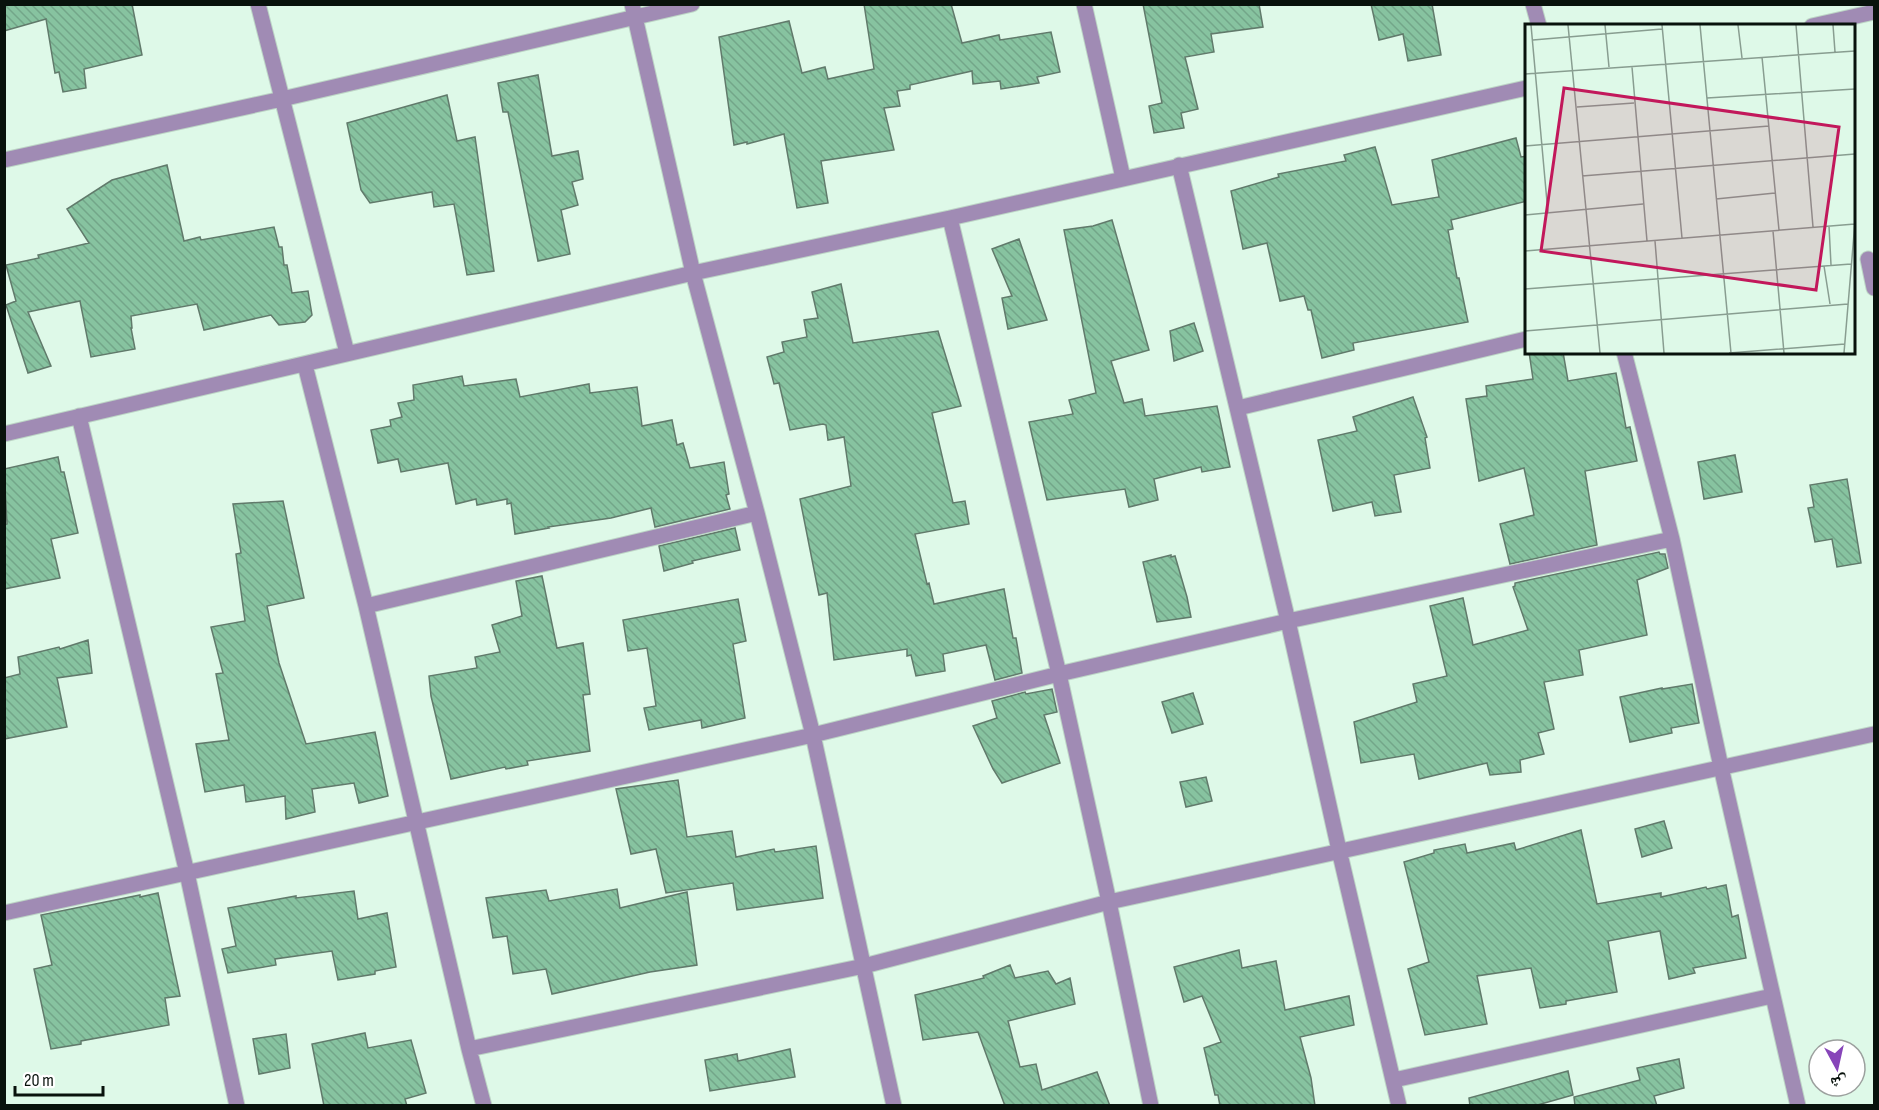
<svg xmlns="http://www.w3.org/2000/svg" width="1879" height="1110" viewBox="0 0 1879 1110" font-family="'Sofia Sans Condensed','Noto Naskh Arabic',sans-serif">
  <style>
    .building { fill: url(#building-back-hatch); stroke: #617a6b; stroke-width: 1.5 }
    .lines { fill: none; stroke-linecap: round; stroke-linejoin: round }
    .minor-casing { stroke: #bcd4c5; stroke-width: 17 }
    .minor { stroke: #a08bb4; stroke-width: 15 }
    .inset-road { fill: none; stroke: #889d90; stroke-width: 1.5 }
    .view { fill: #c2185b; fill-opacity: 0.15; stroke: #c2185b; stroke-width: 3 }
    .inset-edge { fill: none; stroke: #08120c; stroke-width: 3 }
  </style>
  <defs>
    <pattern id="building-back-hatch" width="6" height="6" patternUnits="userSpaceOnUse" patternTransform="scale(1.5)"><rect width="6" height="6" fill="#87c3a0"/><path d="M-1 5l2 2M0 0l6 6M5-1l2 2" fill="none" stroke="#73a689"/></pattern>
  </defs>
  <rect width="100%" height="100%" fill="#def9e8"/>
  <path class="building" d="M4 4H132L142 55 84 69 86 88 63 92 59 72 55 73 46 19 4 31Z
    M864 4H951L962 43 999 35 1000 40 1051 32 1060 72 1037 77 1039 83 1001 89 1000 81 973 84 972 71 910 85V89L897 91 900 106 884 108 894 150 821 161 828 203 797 208 784 134 747 144V142L734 145 719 37 789 21 802 73 825 67 828 79 874 69Z
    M1143 4H1259L1263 27 1211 34 1214 52 1185 57 1198 109 1181 113 1184 128 1154 133 1149 106 1162 103Z
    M1371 4H1432L1441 55 1408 61 1403 34 1379 40Z
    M538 75 552 156 578 151 583 179 572 182 578 205 561 210 570 254 538 261 508 112H503L498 83Z
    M447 95 457 141 475 137 494 271 467 275 454 204 434 207 432 192 370 203 361 190 347 123Z
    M1516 138 1521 157 1527 156V201L1451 220 1453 229 1448 230 1457 278H1459L1468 322 1353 343 1354 350 1322 358 1311 310H1308L1304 296 1280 301 1267 243 1243 249 1231 191 1279 177 1278 174 1346 161 1344 155 1375 147 1392 205 1439 197 1432 160Z
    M167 165 184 241 200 237 201 240 274 227 279 247H282L284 265H287L292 293 308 291 312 315 305 322 279 325 271 315 204 330 197 304 131 316 132 328H131L135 349 91 357 80 301 28 312 51 366 28 373 6 305 16 301 6 265 39 258 38 255 89 243 67 209 112 180Z
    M1112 220 1149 350 1111 361 1124 403 1142 399 1145 416 1217 406 1230 467 1202 472 1201 467 1154 479 1158 500 1129 507 1125 489 1047 500 1029 422 1073 414 1069 400 1096 393 1064 230 1093 226Z
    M1019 239 1047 320 1008 329 1002 298 1012 296 992 249Z
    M841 284 853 343 938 331 961 406 932 413 953 503 965 501 969 524 915 534 927 584 929 583 934 604 1004 589 1013 638H1016L1022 673 995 680 986 645 943 654 945 671 916 676 911 655 907 656V649L834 660 827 593 819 595 800 499 851 486 844 437 828 440 826 425 823 424 790 430 779 383 774 384 767 357 784 352 782 342 807 337 804 320 818 318 812 292Z
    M1194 323 1203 351 1174 361 1170 331Z
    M1529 352H1563L1568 381 1616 373 1626 428 1630 427 1637 461 1585 471 1597 545 1510 564 1500 524 1534 515 1524 468 1479 481 1466 399 1487 396 1486 386 1533 379Z
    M462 376 464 386 516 379 520 397 589 384 590 393 637 387 642 426 672 420 677 445 683 443 690 468 724 462 729 494 726 495 730 509 655 527 651 508 611 518 548 527 549 528 515 534 511 503 507 504V499L477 505 476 499 456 504 448 463 401 472 398 459 378 463 371 430 391 426 390 420 402 417 398 403 414 400 413 385Z
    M1413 397 1427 437 1425 438 1430 468 1394 475 1401 512 1375 516 1372 502 1333 511 1318 440 1357 431 1353 417Z
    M1735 455 1742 492 1704 499 1698 462Z
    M58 457 61 472H64L78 533 51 539 60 578 4 589V525L7 524 4 469Z
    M1847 479 1861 563 1837 567 1832 539 1815 542 1808 508 1814 507 1810 485Z
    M283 501 304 598 267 606 279 663 306 744 375 732 388 796 359 803 354 783 312 789 315 812 286 819 285 796 246 802 244 785 205 792 196 744 229 740 216 674 223 673 211 627 245 621 236 554 241 553 233 504Z
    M735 528 740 550 692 561 693 563 664 571 659 546Z
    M1659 552 1660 554H1665L1668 568 1637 580 1647 635 1579 650 1583 675 1544 682 1554 729 1538 733 1544 754 1520 760 1521 772 1490 775 1487 763 1419 779 1414 754 1361 763 1354 722 1417 702 1413 684 1447 676 1430 606 1463 598 1473 645 1528 630 1513 587 1515 586V583Z
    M1171 555V557L1175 556 1187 597 1191 617 1157 622 1143 562Z
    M542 576 557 648 583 643 590 694 583 695 590 751 527 761 528 765 506 769 505 767 451 779 431 696 429 676 477 668 475 657 500 652 492 625 522 616 516 581Z
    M738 599 746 641 733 644 745 718 702 728 701 720 649 730 644 708 656 706 647 648 628 651 623 620Z
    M88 640 92 673 57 678 67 727 4 739V678L20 674 18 657 59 647 60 649Z
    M1692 684 1699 723 1671 728 1672 733 1630 742 1620 697 1662 688V689Z
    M1052 689 1057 712 1044 715 1060 763 1002 783 993 769 973 726 997 718 992 701 1025 692 1026 694Z
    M1193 693 1203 724 1172 733 1162 702Z
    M1206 777 1212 801 1186 807 1180 782Z
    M678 780 687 837 732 831 736 857 774 849 775 852 816 846 823 898 737 910 733 883 666 893 656 849 631 854 616 789Z
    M1664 821 1672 848 1642 857 1635 829Z
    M1581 830 1597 904 1661 893V897L1706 887 1707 889 1726 885 1732 917 1738 915 1746 958 1693 968 1695 973 1669 979 1660 931 1608 941 1617 992 1566 1001V1004L1540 1008 1531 968 1477 976 1487 1024 1425 1035 1408 969 1429 962 1404 862 1434 853V850L1465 844 1467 853 1514 843 1516 850Z
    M617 889 620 908 687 892 697 965 650 972 552 994 546 969 513 974 507 936 493 938 486 898 546 890 549 901Z
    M354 891 358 919 387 913 396 967 375 971V974L338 980 332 951 275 959 276 965 228 973 222 949 236 946 228 908 296 896V898Z
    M158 893 180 996 165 998 169 1025 81 1041V1044L51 1049 34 969 52 965 41 915 140 895V897Z
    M1239 950 1242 968 1276 961 1285 1010 1349 996 1354 1025 1300 1037 1311 1078 1315 1106H1220L1218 1095H1215L1204 1048 1221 1042 1202 996 1184 1002 1174 967Z
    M1010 965 1015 978 1048 971 1056 984 1070 978 1075 1004 1008 1021 1020 1067 1036 1064 1042 1090 1097 1072 1110 1106H1005L978 1032 923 1040 915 995 984 978 983 976Z
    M365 1033 368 1048 411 1040 426 1093 405 1099 407 1106H324L312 1044Z
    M286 1034 290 1068 259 1074 253 1039Z
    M790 1049 795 1077 710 1091 705 1060 737 1054 738 1061Z
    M1679 1059 1684 1088 1654 1096 1657 1106H1575L1574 1097 1640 1080 1637 1068Z
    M1568 1071 1573 1095 1534 1106H1470L1469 1098Z"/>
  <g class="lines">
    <g class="minor-casing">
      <path id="minor" d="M258 4 347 353
        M632 4 693 273 757 513 813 735 894 1106
        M1084 4 1123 178
        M1533 4 1539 26
        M1812 26 1874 12
        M4 160 282 99 692 4
        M1179 165 1288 621 1339 850 1399 1106
        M950 218 1059 674 1109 902 1151 1106
        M1868 259 1874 288
        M1624 352 1672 539 1721 767 1798 1106
        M305 365 366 606 469 1049 484 1106
        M1238 408 1526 339
        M79 416 187 873 237 1106
        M4 434 693 273 950 218 1526 88
        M366 606 757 513
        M4 913 813 735 1059 674 1288 621 1672 539
        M469 1049 864 966 1109 902 1874 734
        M1394 1080 1772 996"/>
    </g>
    <use href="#minor" class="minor"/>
  </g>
  <g transform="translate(1525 24)">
    <rect width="330" height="330" fill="#def9e8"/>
    <path class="inset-road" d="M6 1 23 189M43 1 75 329M80 1 84 43M137 1 157 214M175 1 206 329M213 1 217 34M271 1 288 203M308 1 310 28M8 16 137 5M237 33 254 206M107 43 122 217M0 50 330 27M182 74 330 65M52 83 109 79M0 122 244 102M57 152 330 130M191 175 250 169M0 191 118 180M304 202 306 241M248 207 259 329M130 217 139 329M0 227 330 200M299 242 305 280M0 265 326 240M0 307 323 280M204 329 320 320M319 329 330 198"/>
    <path class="view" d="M39 64 314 103 291 266 16 227Z"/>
    <rect width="330" height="330" class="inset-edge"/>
  </g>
  <rect width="1879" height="1110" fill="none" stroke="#08120c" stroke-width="12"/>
  <g transform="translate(1837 1068) rotate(172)"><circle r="28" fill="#ffffff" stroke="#9ca09e" stroke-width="1.5"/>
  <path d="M0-4.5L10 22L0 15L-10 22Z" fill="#8745b9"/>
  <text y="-9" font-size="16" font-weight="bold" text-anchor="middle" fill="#08120c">ش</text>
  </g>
  <path d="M15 1086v9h88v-9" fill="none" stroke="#08120c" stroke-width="3"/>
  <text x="24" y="1086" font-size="18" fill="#08120c" stroke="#ffffff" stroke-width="4.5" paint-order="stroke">20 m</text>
</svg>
